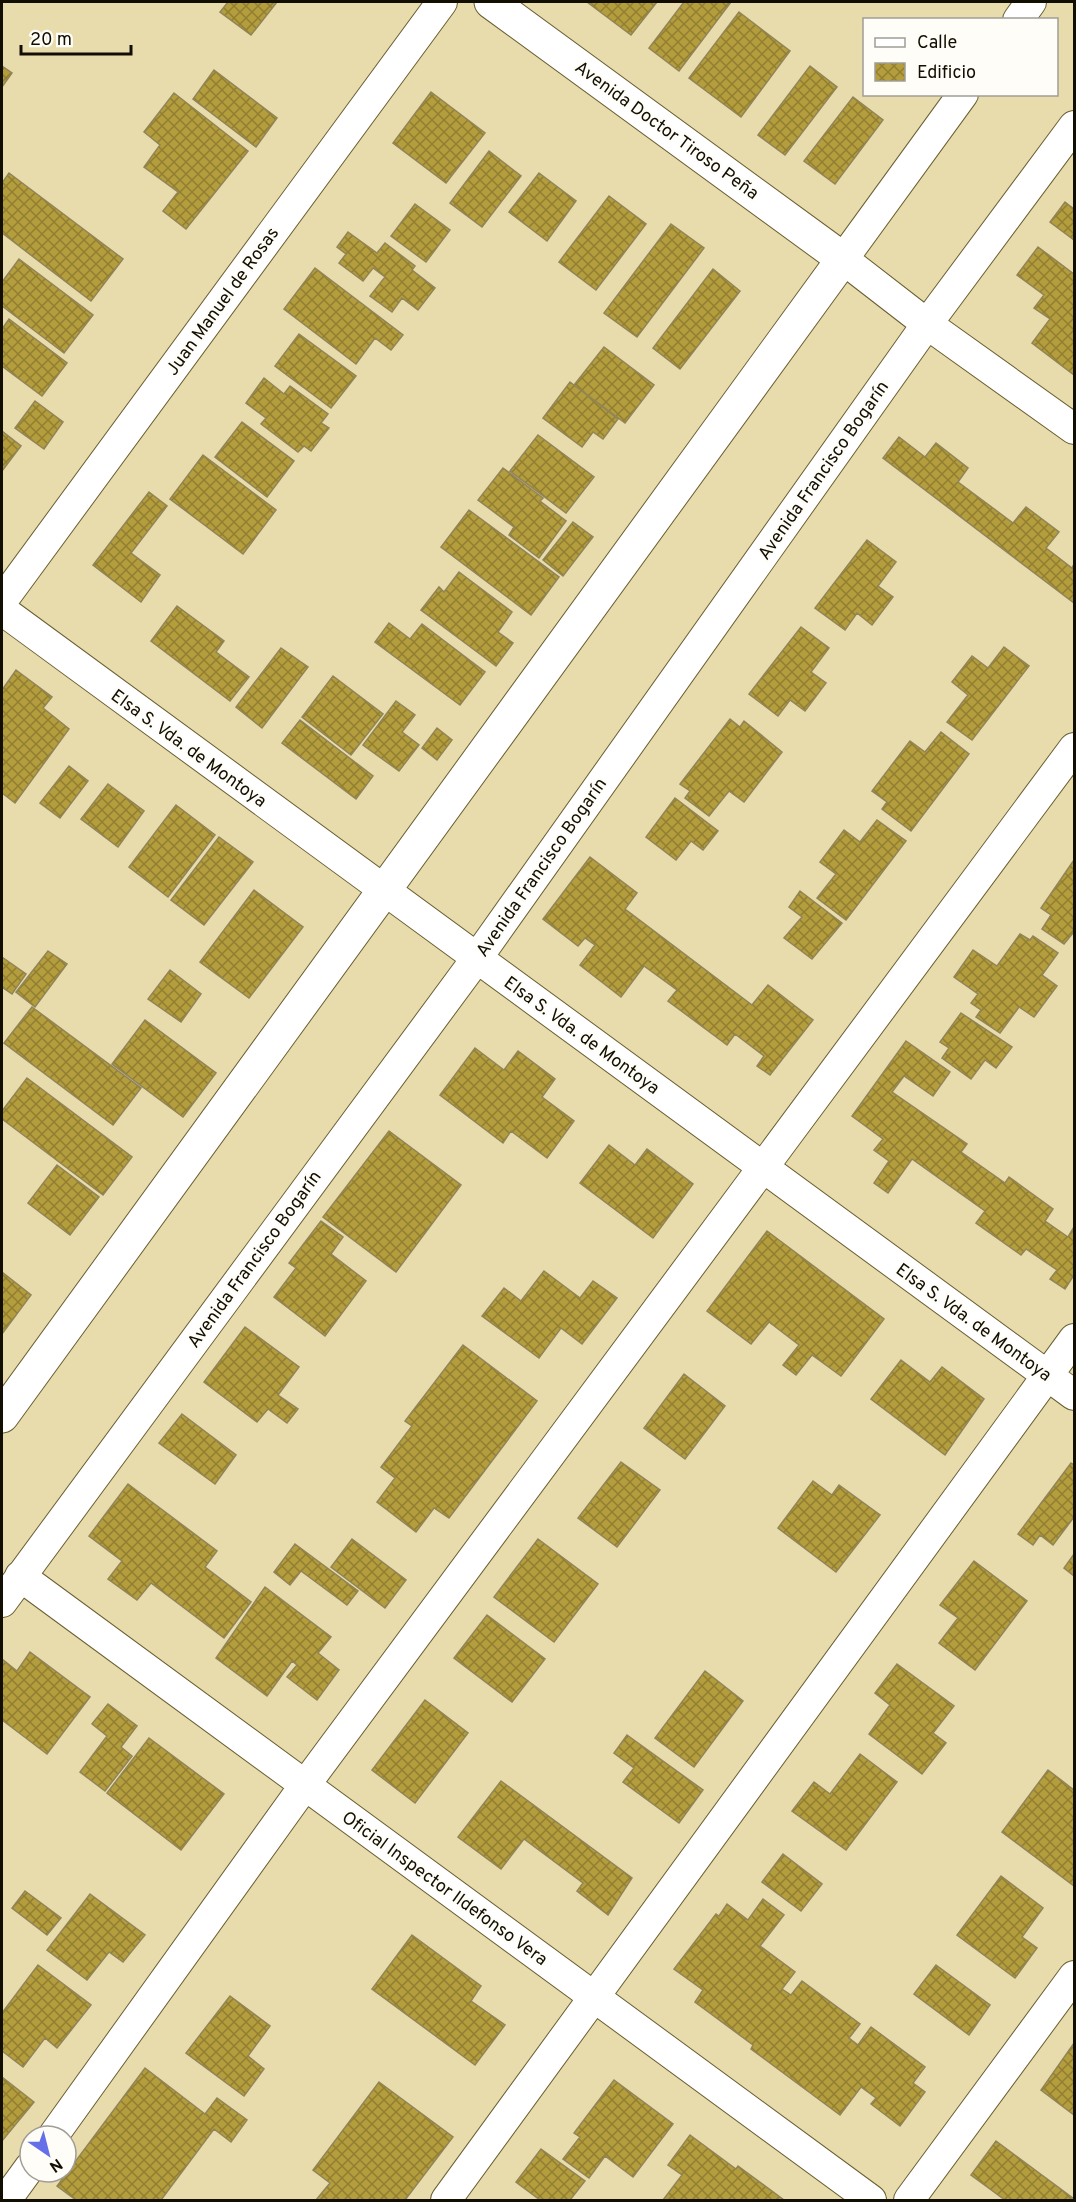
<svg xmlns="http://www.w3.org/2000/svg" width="1076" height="2202" viewBox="0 0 1076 2202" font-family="Overpass,sans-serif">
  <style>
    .building { fill: url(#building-cross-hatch); stroke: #908558; stroke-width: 1.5 }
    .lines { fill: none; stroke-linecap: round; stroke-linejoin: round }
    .minor-casing { stroke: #6a5f33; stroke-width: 32 }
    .tertiary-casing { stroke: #6a5f33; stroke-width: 35 }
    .minor { stroke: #fff; stroke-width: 30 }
    .tertiary { stroke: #fff; stroke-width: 33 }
    .labels { text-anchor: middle; stroke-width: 4.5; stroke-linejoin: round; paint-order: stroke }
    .street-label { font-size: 18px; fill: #120e01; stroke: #fefdf8 }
  </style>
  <defs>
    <pattern id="building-cross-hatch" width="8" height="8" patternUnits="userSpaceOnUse" patternTransform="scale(1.5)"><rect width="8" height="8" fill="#b49d3d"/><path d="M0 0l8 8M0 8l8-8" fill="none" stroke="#917e31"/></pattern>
  </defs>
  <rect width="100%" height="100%" fill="#e8dcac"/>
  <path class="building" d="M228 2H277L251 35 220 12Z
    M587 2H657L631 35Z
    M684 2H731L679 71 649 48Z
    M739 12 790 51 741 117 689 78Z
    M2 66 12 73 2 87Z
    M810 66 837 87 785 155 758 135Z
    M214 70 277 118 256 147 193 99Z
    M431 92 485 133 446 183 393 143Z
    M174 93 248 151 186 229 163 211 178 192 144 167 160 145 144 132Z
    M853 97 883 120 835 184 804 161Z
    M489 151 521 176 482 227 450 203Z
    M9 173 123 259 91 301 2 233V183Z
    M539 173 576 201 547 241 509 212Z
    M609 196 646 224 596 290 559 262Z
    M1065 202 1074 209V240L1050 222Z
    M415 204 450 230 426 262 391 236Z
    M671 224 704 248 637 337 604 313Z
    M348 232 377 253 385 243 415 266 412 270 435 288 418 310 402 298 392 312 370 296 385 277 373 268 363 281 339 263 346 254 337 247Z
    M1038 247 1074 274V375L1032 343 1050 319 1034 308 1044 295 1017 275Z
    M19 259 93 315 64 353 2 306V282Z
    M315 268 403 335 391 350 375 338 356 364 284 309Z
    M713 269 740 291 680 369 653 348Z
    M9 319 67 363 42 396 2 366V329Z
    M299 334 356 376 331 408 275 366Z
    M604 347 654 385 625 423 574 385Z
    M264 378 284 394 290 386 328 414 321 423 329 428 311 451 304 446 298 452 261 424 266 418 246 403Z
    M570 382 618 419 603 439 593 432 582 447 543 418Z
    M35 401 63 422 44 449 15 428Z
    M242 422 294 461 267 497 215 457Z
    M2 431 21 446 2 471Z
    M538 435 594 477 566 513 510 471Z
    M899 437 925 457 936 443 968 468 958 482 1013 523 1026 507 1059 532 1046 548 1072 568 1074 564V603L883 458Z
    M203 455 276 510 243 554 170 499Z
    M503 468 543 498 540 501 566 521 539 558 509 535 514 527 478 500Z
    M149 492 167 506 131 553 160 575 141 602 93 565Z
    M469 510 559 577 531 615 441 547Z
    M573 522 593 537 563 576 543 560Z
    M867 540 896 562 878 586 893 597 872 625 857 613 845 630 815 608Z
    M459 572 512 612 498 632 513 643 496 666 421 610 439 587 444 592Z
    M177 606 224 641 216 652 249 677 230 701 151 641Z
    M389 623 410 639 422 624 485 672 460 705 375 642Z
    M801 627 829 648 811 672 826 683 805 711 790 700 778 716 749 694Z
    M1004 647 1029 666 972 740 947 722 968 695 952 682 972 656 988 668Z
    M281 648 308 667 262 728 236 707Z
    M16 670 52 697 43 708 69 729 15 803 2 793V690Z
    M333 676 383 714 351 755 302 717Z
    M396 701 415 715 402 732 419 745 399 771 363 745Z
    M730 719 740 727 744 721 782 752 744 802 729 791 709 816 685 798 690 791 680 784Z
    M300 720 373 776 356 799 282 743Z
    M437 728 452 740 437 760 422 748Z
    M941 732 969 754 911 831 882 809 887 802 872 791 910 741 925 752Z
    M69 766 88 781 60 818 40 803Z
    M108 784 144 811 118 847 81 819Z
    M675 798 718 831 703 850 691 841 676 860 646 837Z
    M176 805 215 835 168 897 129 867Z
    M877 820 906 841 846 920 817 898 836 874 820 862 844 830 860 842Z
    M219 837 253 862 204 925 171 900Z
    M590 857 637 893 625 909 752 1005 768 985 813 1020 770 1075 757 1066 764 1056 735 1034 727 1045 668 1001 677 990 644 966 621 997 580 965 595 945 585 938 578 946 543 919Z
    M1074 860V934L1073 933 1064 944 1042 929 1051 915 1041 908Z
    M254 890 303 927 249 998 200 962Z
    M800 891 842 923 812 959 784 938 802 917 789 907Z
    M1020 934 1030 940 1033 936 1058 953 1042 975 1057 986 1034 1017 1019 1007 1000 1033 976 1017 981 1010 971 1003 978 994 954 977 973 950 997 966Z
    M48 951 67 964 35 1007 16 992Z
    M2 957 26 974 12 994 2 987Z
    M170 970 201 994 181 1022 148 999Z
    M32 1007 141 1088 113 1125 4 1043Z
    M961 1013 1012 1047 996 1068 985 1060 971 1079 942 1058 949 1048 940 1042Z
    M145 1020 216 1073 183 1117 112 1064Z
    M906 1041 950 1072 933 1096 904 1076 892 1092 967 1144 961 1152 1005 1183 1009 1177 1053 1209 1045 1221 1068 1237 1074 1227V1275L1065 1289 1050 1279 1057 1270 1026 1249 1021 1255 976 1223 985 1211 912 1159 888 1193 874 1183 889 1161 874 1150 883 1139 852 1116Z
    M475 1048 504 1070 518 1051 555 1079 542 1097 574 1121 547 1158 511 1131 503 1143 440 1095Z
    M27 1078 132 1157 103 1195 2 1119V1111Z
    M389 1131 461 1185 396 1272 323 1217Z
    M609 1145 635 1165 647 1149 693 1184 653 1238 580 1183Z
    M57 1165 99 1197 70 1235 28 1203Z
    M321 1221 343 1237 331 1254 366 1281 325 1336 274 1297 296 1268 289 1263Z
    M767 1231 884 1319 841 1376 812 1355 796 1375 783 1365 799 1345 769 1322 751 1344 707 1311Z
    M544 1271 580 1298 593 1281 617 1298 582 1344 561 1328 539 1358 482 1316 504 1288 521 1301Z
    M2 1272 31 1295 2 1334Z
    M245 1327 299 1367 278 1395 298 1409 287 1423 268 1409 257 1422 204 1382Z
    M463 1345 537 1401 449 1518 434 1508 416 1532 377 1502 395 1478 381 1467 412 1426 405 1421Z
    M901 1360 930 1382 942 1367 984 1399 945 1455 871 1399Z
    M684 1374 725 1406 685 1459 644 1428Z
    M182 1414 236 1455 215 1484 159 1443Z
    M621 1462 660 1490 617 1547 578 1518Z
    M1071 1463 1074 1465V1517L1053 1545 1040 1535 1033 1545 1018 1534Z
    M813 1481 832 1495 839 1485 880 1515 836 1572 778 1528Z
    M128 1484 217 1551 205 1567 251 1602 224 1638 151 1583 137 1600 108 1579 122 1561 89 1536Z
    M352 1539 406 1580 385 1608 331 1567Z
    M538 1539 598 1584 554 1642 494 1597Z
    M295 1544 358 1591 347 1605 301 1571 290 1585 274 1572Z
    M1074 1554V1576L1064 1568Z
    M974 1561 1027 1601 975 1670 939 1643 958 1618 940 1605Z
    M265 1587 331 1637 318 1653 339 1670 317 1700 287 1677 297 1665 292 1661 267 1696 216 1658Z
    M487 1615 545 1659 512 1702 454 1658Z
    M30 1652 90 1697 47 1754 2 1720V1659L17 1671Z
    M897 1664 954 1706 933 1733 946 1743 922 1774 869 1734 890 1705 875 1693Z
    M705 1671 743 1701 694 1767 655 1738Z
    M425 1700 468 1733 415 1803 372 1770Z
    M108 1704 137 1726 121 1747 132 1756 105 1791 80 1772 107 1736 92 1724Z
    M627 1735 703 1790 679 1823 623 1782 634 1768 614 1753Z
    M149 1738 224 1794 181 1850 107 1793Z
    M860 1754 897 1782 846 1850 792 1811 814 1782 830 1794Z
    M1048 1770 1074 1790V1886L1002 1832Z
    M501 1781 632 1878 608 1915 577 1891 583 1883 524 1839 501 1869 458 1837Z
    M783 1854 822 1884 801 1911 762 1882Z
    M1001 1876 1043 1908 1022 1937 1037 1948 1015 1978 957 1935Z
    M25 1891 61 1918 47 1935 12 1908Z
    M90 1894 145 1935 123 1962 109 1952 87 1980 47 1950Z
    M763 1899 784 1915 760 1946 795 1972 782 1989 791 1995 802 1981 860 2024 849 2038 858 2045 871 2027 925 2067 913 2083 925 2092 900 2126 871 2104 876 2098 861 2087 840 2115 751 2049 753 2045 695 2002 703 1990 674 1969 716 1914 719 1916 727 1904 748 1920Z
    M412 1935 481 1986 471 2001 505 2025 475 2065 372 1989Z
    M38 1965 91 2005 57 2048 45 2038 23 2067 2 2051V2013Z
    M936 1965 990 2005 969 2035 914 1994Z
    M230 1996 270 2026 248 2056 264 2069 244 2096 186 2053Z
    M1074 2043V2115L1041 2090Z
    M145 2068 205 2114 217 2098 247 2120 231 2142 214 2129 161 2200H76L57 2186Z
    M2 2077 34 2102 2 2141Z
    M614 2080 673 2124 633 2177 605 2156 589 2178 563 2159 580 2137 574 2133Z
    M379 2082 453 2137 405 2200H316L330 2183 313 2170Z
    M690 2135 736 2169 738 2166 784 2200H663L682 2175 668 2165Z
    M996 2141 1074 2199V2200H1005L971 2175Z
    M541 2149 585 2181 570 2200H540L516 2182Z"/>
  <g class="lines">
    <g class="minor-casing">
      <path id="minor" d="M1018 20 1031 2
        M963 94 843 259 927 324 1074 429
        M2 601 442 2
        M2 610 1074 1395
        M20 1576 871 2200
        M2 1602 477 958 927 324 1074 126
        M53 2136 305 1785 1074 748
        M6 2200 30 2167
        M446 2200 1074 1339
        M909 2200 1074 1976"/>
    </g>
    <g class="tertiary-casing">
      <path id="tertiary" d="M2 1416 843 259 491 2"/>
    </g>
    <use href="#minor" class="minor"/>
    <use href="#tertiary" class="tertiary"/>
  </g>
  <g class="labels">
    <g class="street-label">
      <text transform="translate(667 130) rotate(36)" y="6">Avenida Doctor Tiroso Peña</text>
      <text transform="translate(222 301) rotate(-54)" y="6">Juan Manuel de Rosas</text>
      <text transform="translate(823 470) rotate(-55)" y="6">Avenida Francisco Bogarín</text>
      <text transform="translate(189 748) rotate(36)" y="6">Elsa S. Vda. de Montoya</text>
      <text transform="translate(541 867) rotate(-55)" y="6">Avenida Francisco Bogarín</text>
      <text transform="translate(582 1035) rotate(36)" y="6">Elsa S. Vda. de Montoya</text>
      <text transform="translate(254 1259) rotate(-54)" y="6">Avenida Francisco Bogarín</text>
      <text transform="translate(974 1322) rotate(36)" y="6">Elsa S. Vda. de Montoya</text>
      <text transform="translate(445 1888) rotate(36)" y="6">Oficial Inspector Ildefonso Vera</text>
    </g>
  </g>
  <rect width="1076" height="2202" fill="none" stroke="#120e01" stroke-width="6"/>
  <rect x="863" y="18" width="195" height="78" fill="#fefdf8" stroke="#a09d95" stroke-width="1.5"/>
  <rect x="875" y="38" width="30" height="9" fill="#ffffff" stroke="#a09d95" stroke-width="1.5"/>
  <text x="917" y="48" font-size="18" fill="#120e01">Calle</text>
  <rect x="875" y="63" width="30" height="18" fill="url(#building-cross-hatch)" stroke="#a09d95" stroke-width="1.5"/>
  <text x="917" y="78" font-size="18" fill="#120e01">Edificio</text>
  <g transform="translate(48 2154) rotate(145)"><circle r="28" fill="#fefdf8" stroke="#a09d95" stroke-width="1.5"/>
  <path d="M0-4.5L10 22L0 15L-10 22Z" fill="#656fe8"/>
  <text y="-9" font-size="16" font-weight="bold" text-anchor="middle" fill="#120e01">N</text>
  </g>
  <path d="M21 45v9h110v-9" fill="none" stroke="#120e01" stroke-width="3"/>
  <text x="30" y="45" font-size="18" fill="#120e01" stroke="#fefdf8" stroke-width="4.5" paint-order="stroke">20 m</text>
</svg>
